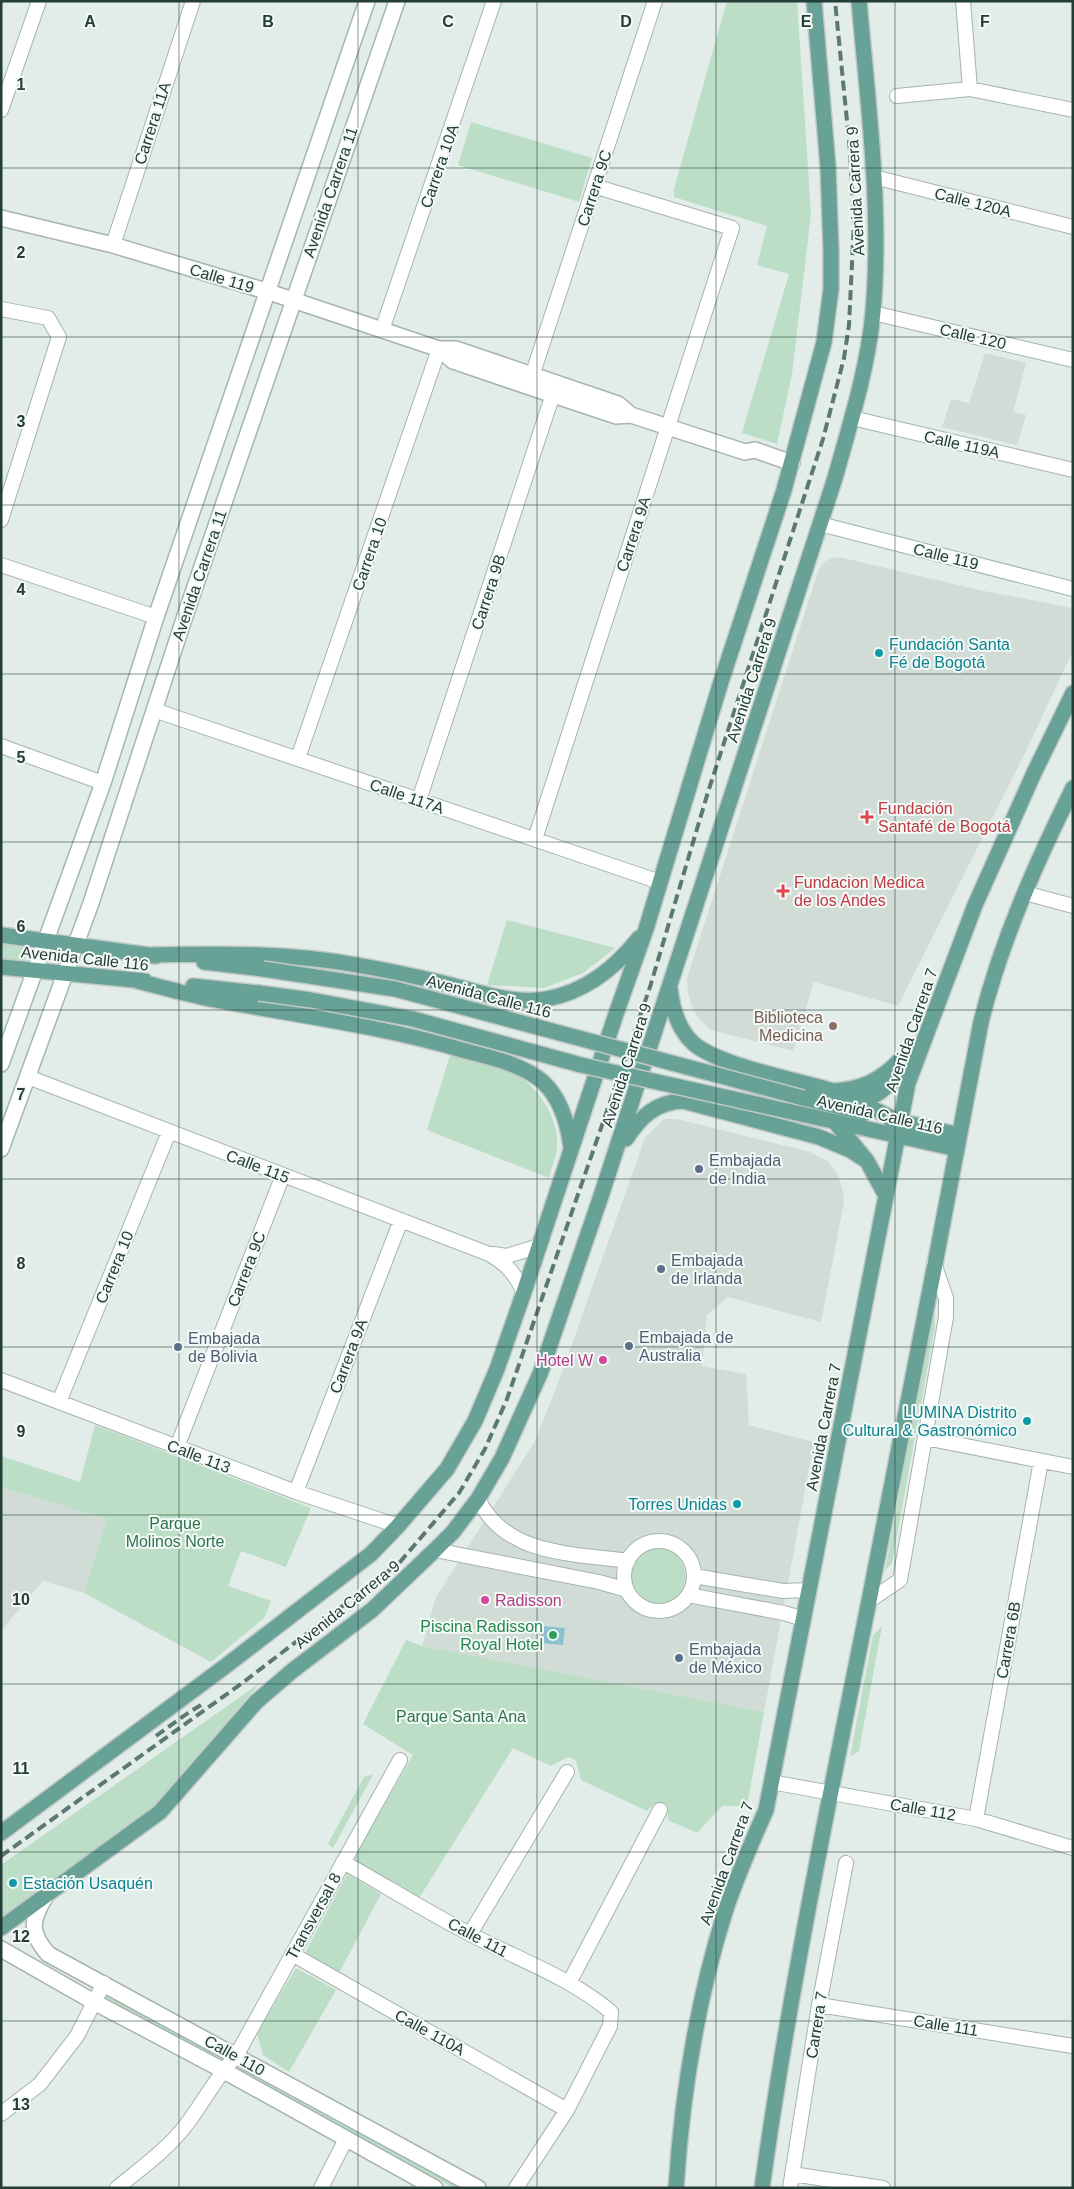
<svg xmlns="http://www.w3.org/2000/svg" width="1074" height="2189" viewBox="0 0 1074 2189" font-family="Arial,sans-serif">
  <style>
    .built { fill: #d1dcd7 }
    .green { fill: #bcddc6 }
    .water { fill: #8cc2d0 }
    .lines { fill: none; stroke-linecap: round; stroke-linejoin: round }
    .minor-casing { stroke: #a5b4af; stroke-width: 16 }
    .tertiary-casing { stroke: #a5b4af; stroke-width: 18 }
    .secondary-casing { stroke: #a1b8b1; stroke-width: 18 }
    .primary-casing { stroke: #c1c9c7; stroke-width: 18 }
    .minor { stroke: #fff; stroke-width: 14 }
    .tertiary { stroke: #fff; stroke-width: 15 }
    .secondary { stroke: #fff; stroke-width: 15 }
    .primary { stroke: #68a195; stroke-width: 15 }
    .rail { stroke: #5d7872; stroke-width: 4; stroke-dasharray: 10 5; stroke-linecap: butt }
    .primary-bridge-casing { stroke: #c1c9c7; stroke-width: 18; stroke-linecap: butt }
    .primary-bridge { stroke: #68a195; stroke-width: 15 }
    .grid { fill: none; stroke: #233d37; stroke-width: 1; stroke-opacity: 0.55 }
    .culture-dot { fill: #0f9aa8; stroke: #f3f9f6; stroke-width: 2 }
    .health-dot { fill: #e0444e; stroke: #f3f9f6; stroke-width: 2 }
    .education-dot { fill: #8d6e63; stroke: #f3f9f6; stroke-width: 2 }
    .service-dot { fill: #5c6f8a; stroke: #f3f9f6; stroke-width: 2 }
    .hotel-dot { fill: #d1479c; stroke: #f3f9f6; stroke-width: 2 }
    .leisure-dot { fill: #2e9e5b; stroke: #f3f9f6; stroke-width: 2 }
    .labels { text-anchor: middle; stroke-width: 4; stroke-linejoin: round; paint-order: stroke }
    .street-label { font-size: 16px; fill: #233d37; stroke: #f3f9f6 }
    .culture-label { font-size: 16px; fill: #0d838f; stroke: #f3f9f6; text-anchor: start }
    .health-label { font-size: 16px; fill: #be3a42; stroke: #f3f9f6; text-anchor: start }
    .education-label { font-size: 16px; fill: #785e54; stroke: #f3f9f6; text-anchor: end }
    .service-label { font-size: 16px; fill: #4e5e75; stroke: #f3f9f6; text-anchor: start }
    .hotel-label { font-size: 16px; fill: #b23c85; stroke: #f3f9f6; text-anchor: end }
    .park-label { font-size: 16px; fill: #2e734c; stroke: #f3f9f6 }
    .leisure-label { font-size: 16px; fill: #27864d; stroke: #f3f9f6; text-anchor: end }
    .grid-label { font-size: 16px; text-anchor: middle; font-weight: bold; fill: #233d37; stroke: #f3f9f6; stroke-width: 4; stroke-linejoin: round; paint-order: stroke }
  </style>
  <rect width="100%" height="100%" fill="#e2ece8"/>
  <path class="built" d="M985 353 1026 363 1013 412 1026 415 1017 445 942 427 951 399 969 403Z
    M839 557 979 590 1073 608V651L1025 753 898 1006 814 982 793 1051 711 1030 702 1022 693 1010 688 993 687 978 819 569 824 562 831 558Z
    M664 1119H677L807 1151 828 1161 837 1173 842 1187 844 1202 821 1322 728 1297 707 1315 702 1366 746 1374 749 1425 814 1442 764 1712 422 1646 436 1597 535 1441 560 1378 645 1138Z
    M1 1487 107 1519 84 1593 43 1581 1 1631Z"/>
  <path class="green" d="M727 1H797L811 214 792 374 777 444 742 433 789 274 757 265 767 226 674 197V189Z
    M471 122 592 158 579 202 458 165Z
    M507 920 615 948 583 973 544 988 487 985Z
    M1 941 28 944 24 964 1 962Z
    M450 1055C468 1060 488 1062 506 1069 535 1081 560 1117 557 1148 556 1158 551 1168 549 1178L427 1130Z
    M934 1306 935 1327 892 1563 885 1571Z
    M95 1425 311 1508 286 1567 241 1551 228 1586 271 1601 264 1618 211 1662 84 1593 107 1519 1 1487V1456L80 1482Z
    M631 1576a27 27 0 1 1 54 0a27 27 0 1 1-54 0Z
    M882 1626 859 1751 850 1757 873 1635Z
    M406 1640 422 1646 764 1712 747 1806H722L697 1833 668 1820 667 1806 661 1803 653 1805 647 1811 581 1780 576 1760 568 1757 551 1766 513 1748 419 1898 353 1859 413 1755 363 1724Z
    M260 1683 153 1807 1 1918V1865Z
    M374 1774V1773L333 1848 328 1844 364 1777Z
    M347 1874 381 1894 339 1973 304 1955Z
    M296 1968 336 1990 289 2072 263 2055 257 2033Z
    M106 1994 215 2052 212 2057 103 1999Z
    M241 2068 462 2188H454L238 2073Z"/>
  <path class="water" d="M542 1626 565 1628 563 1645 540 1643Z"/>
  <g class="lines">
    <g class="minor-casing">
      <path id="minor" d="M963 1 970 89
        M897 96 970 89 1073 110
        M1 110 39 1
        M874 177 1073 227
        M113 245 193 1
        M1 309 48 318 59 337 1 520
        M873 313 1073 360
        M382 330 494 1
        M529 385 655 1
        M852 418 1073 470
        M820 524 1073 589
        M1 565 156 617
        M154 710 660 882
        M1 746 103 783
        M298 758 439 349
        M419 800 556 385
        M535 839 732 228 594 186
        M1025 893 1073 906
        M28 1077 489 1254C508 1265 514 1273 524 1292
        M493 1254 507 1256 539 1246
        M1 1380 296 1492 398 1526
        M59 1402 169 1132
        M925 1438 1073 1467
        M177 1447 283 1175
        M296 1492 401 1220
        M478 1499C506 1556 572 1553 628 1561
        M624 1576a35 35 0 1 1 70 0a35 35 0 1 1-70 0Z
        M435 1550 599 1582 627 1590
        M694 1576 783 1591 809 1590
        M688 1595 784 1613 797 1617 803 1621
        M869 1601 900 1580 946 1317V1298L934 1263
        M771 1782 976 1819 1073 1848
        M976 1819 1041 1461
        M343 1862C386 1886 427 1912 470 1934 517 1959 570 1977 611 2012L610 2026 567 2110 516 2188
        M470 1934 567 1772
        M292 1954 567 2110
        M569 1983 660 1810
        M819 2005 1073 2046
        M1 2114 40 2084 77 2036 104 1983
        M792 2174 883 2188
        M117 2188C141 2168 167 2150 186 2125 203 2103 216 2077 236 2056L400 1760
        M321 2188 346 2139
        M790 2188 819 2005 846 1863"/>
    </g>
    <g class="tertiary-casing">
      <path id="tertiary" d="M1 218 113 245 266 291 439 349H456L618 404 631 415 745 452 755 450 792 463
        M439 349 453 361 553 395 616 416 631 415
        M46 1896C31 1920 29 1932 48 1954L478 2188
        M1 1949 94 2002 217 2067 435 2188"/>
    </g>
    <g class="secondary-casing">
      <path id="secondary" d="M1 1064 103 783 156 617 367 1
        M1 1149 91 903 186 613 397 1"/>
    </g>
    <g class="primary-casing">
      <path id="primary" d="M1 935 156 956
        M146 955C217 954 287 952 357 965 386 970 414 976 443 983 475 991 513 1005 546 999 586 992 615 968 639 938
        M204 962 263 969
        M1 967 145 981
        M137 981C161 987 186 994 210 999 296 1015 382 1026 466 1051 492 1058 522 1064 543 1082 561 1099 568 1124 571 1147
        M193 986 259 993
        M670 988C672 1008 678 1029 693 1043 717 1065 797 1080 830 1090 854 1098 877 1111 900 1122
        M834 1091C861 1089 880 1081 899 1061
        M803 1098 865 1113
        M853 1104C883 1097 898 1077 912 1052
        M801 1114 957 1149
        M890 1119 959 1135
        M835 1122 867 1161 886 1196
        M626 1139C640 1117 656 1102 683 1101L819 1137 850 1150 867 1161
        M1 1833 227 1665 371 1554 398 1526 447 1469 475 1421 497 1369 524 1292 616 1014 646 929 720 685 784 490 824 342 831 289V250L828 167 814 1
        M1 1928 160 1812 256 1702 292 1671 372 1610 435 1550 453 1532 478 1499 502 1458 540 1374 601 1196 835 478C850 424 868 368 873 312 882 208 868 105 859 1
        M676 2188C682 2095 697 2001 725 1912 736 1878 751 1844 766 1810L908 1083 975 905 1034 773 1073 693
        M762 2188C789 1991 830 1796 869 1601 907 1409 945 1215 981 1022 1001 941 1036 863 1073 788"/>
    </g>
    <use href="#minor" class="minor"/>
    <use href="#tertiary" class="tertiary"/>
    <use href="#secondary" class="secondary"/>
    <use href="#primary" class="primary"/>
    <path class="rail" d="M156 1736 188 1713 201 1705
      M1 1856 241 1684 400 1562 459 1493 485 1449 507 1399 650 987 708 792 823 439 844 358 849 325 854 222 850 151 835 1"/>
    <g class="primary-bridge-casing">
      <path id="primary-bridge" d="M263 969 395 989 803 1098
        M259 993 311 1000 413 1019 581 1065 801 1114"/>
    </g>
    <use href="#primary-bridge" class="primary-bridge"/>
  </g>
  <path class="grid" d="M179 1V2188M358 1V2188M537 1V2188M716 1V2188M895 1V2188M1 168H1073M1 337H1073M1 505H1073M1 674H1073M1 842H1073M1 1010H1073M1 1179H1073M1 1347H1073M1 1515H1073M1 1684H1073M1 1852H1073M1 2021H1073"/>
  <g class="culture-dot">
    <circle cx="879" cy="653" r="5"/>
    <circle cx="1027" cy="1421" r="5"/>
    <circle cx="737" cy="1504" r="5"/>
    <circle cx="13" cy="1883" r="5"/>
  </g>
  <g class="health-dot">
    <path d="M864.5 809.5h5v5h5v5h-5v5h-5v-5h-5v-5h5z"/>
    <path d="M780.5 883.5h5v5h5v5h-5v5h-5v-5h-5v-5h5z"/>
  </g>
  <circle class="education-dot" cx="833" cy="1026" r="5"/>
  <g class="service-dot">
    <circle cx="699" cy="1169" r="5"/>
    <circle cx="661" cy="1269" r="5"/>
    <circle cx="629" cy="1346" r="5"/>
    <circle cx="178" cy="1347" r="5"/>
    <circle cx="679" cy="1658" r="5"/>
  </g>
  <g class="hotel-dot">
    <circle cx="603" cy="1360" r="5"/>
    <circle cx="485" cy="1600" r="5"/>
  </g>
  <circle class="leisure-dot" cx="553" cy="1635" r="5"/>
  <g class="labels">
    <g class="street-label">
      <text transform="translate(152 123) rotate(-72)" y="6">Carrera 11A</text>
      <text transform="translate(439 166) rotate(-71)" y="6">Carrera 10A</text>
      <text transform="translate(594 188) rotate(-72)" y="6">Carrera 9C</text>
      <text transform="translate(855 191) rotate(-93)" y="6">Avenida Carrera 9</text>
      <text transform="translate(330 192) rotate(-71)" y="6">Avenida Carrera 11</text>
      <text transform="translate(973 202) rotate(14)" y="6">Calle 120A</text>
      <text transform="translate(222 278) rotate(17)" y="6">Calle 119</text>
      <text transform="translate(973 336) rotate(13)" y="6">Calle 120</text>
      <text transform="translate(962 444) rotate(13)" y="6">Calle 119A</text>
      <text transform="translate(633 534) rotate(-72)" y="6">Carrera 9A</text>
      <text transform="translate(369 554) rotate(-71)" y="6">Carrera 10</text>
      <text transform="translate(946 556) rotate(14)" y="6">Calle 119</text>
      <text transform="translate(199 575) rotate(-71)" y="6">Avenida Carrera 11</text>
      <text transform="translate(488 592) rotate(-72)" y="6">Carrera 9B</text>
      <text transform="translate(751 680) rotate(-72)" y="6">Avenida Carrera 9</text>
      <text transform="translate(407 796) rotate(19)" y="6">Calle 117A</text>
      <text transform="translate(85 958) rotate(6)" y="6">Avenida Calle 116</text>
      <text transform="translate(489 996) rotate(15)" y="6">Avenida Calle 116</text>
      <text transform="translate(911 1030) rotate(-71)" y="6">Avenida Carrera 7</text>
      <text transform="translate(626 1065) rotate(-72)" y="6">Avenida Carrera 9</text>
      <text transform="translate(880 1114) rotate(13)" y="6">Avenida Calle 116</text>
      <text transform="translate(258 1166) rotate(21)" y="6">Calle 115</text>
      <text transform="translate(114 1267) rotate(-68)" y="6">Carrera 10</text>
      <text transform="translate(246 1269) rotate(-69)" y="6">Carrera 9C</text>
      <text transform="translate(348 1356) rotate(-69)" y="6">Carrera 9A</text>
      <text transform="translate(823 1427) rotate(-79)" y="6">Avenida Carrera 7</text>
      <text transform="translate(199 1456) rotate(21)" y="6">Calle 113</text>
      <text transform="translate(347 1604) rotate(-39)" y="6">Avenida Carrera 9</text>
      <text transform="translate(1008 1640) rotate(-80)" y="6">Carrera 6B</text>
      <text transform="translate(923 1809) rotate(10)" y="6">Calle 112</text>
      <text transform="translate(726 1863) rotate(-70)" y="6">Avenida Carrera 7</text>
      <text transform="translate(313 1916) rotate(-61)" y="6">Transversal 8</text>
      <text transform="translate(478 1937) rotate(28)" y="6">Calle 111</text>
      <text transform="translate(816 2025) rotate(-81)" y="6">Carrera 7</text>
      <text transform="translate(946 2025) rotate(9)" y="6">Calle 111</text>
      <text transform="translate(430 2032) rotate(29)" y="6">Calle 110A</text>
      <text transform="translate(235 2055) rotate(29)" y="6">Calle 110</text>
    </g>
    <g class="culture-label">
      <text x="889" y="650">Fundación Santa<tspan x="889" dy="18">Fé de Bogotá</tspan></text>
      <text x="1017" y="1418" text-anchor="end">LUMINA Distrito<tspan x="1017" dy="18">Cultural &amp; Gastronómico</tspan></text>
      <text x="727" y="1510" text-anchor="end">Torres Unidas</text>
      <text x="23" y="1889">Estación Usaquén</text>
    </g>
    <g class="health-label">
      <text x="878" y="814">Fundación<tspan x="878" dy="18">Santafé de Bogotá</tspan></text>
      <text x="794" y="888">Fundacion Medica<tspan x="794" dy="18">de los Andes</tspan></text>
    </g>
    <g class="education-label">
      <text x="823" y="1023">Biblioteca<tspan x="823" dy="18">Medicina</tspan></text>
    </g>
    <g class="service-label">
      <text x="709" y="1166">Embajada<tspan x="709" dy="18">de India</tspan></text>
      <text x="671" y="1266">Embajada<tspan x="671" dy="18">de Irlanda</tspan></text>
      <text x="639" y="1343">Embajada de<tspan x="639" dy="18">Australia</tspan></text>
      <text x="188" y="1344">Embajada<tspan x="188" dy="18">de Bolivia</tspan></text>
      <text x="689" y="1655">Embajada<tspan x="689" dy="18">de México</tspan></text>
    </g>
    <g class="hotel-label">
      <text x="593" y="1366">Hotel W</text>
      <text x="495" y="1606" text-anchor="start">Radisson</text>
    </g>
    <g class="park-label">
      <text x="175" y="1529">Parque<tspan x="175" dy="18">Molinos Norte</tspan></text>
      <text x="461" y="1722">Parque Santa Ana</text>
    </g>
    <g class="leisure-label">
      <text x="543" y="1632">Piscina Radisson<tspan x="543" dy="18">Royal Hotel</tspan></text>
    </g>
  </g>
  <g class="grid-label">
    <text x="90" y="27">A</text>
    <text x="268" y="27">B</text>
    <text x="448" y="27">C</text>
    <text x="626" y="27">D</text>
    <text x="806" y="27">E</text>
    <text x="985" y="27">F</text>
    <text x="21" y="90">1</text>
    <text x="21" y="258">2</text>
    <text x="21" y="427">3</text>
    <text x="21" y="595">4</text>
    <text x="21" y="763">5</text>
    <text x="21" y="932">6</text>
    <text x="21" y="1100">7</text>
    <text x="21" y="1269">8</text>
    <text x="21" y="1437">9</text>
    <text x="21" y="1605">10</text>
    <text x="21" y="1774">11</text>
    <text x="21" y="1942">12</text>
    <text x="21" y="2110">13</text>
  </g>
  <rect width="1074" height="2189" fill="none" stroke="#233d37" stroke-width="5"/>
</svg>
